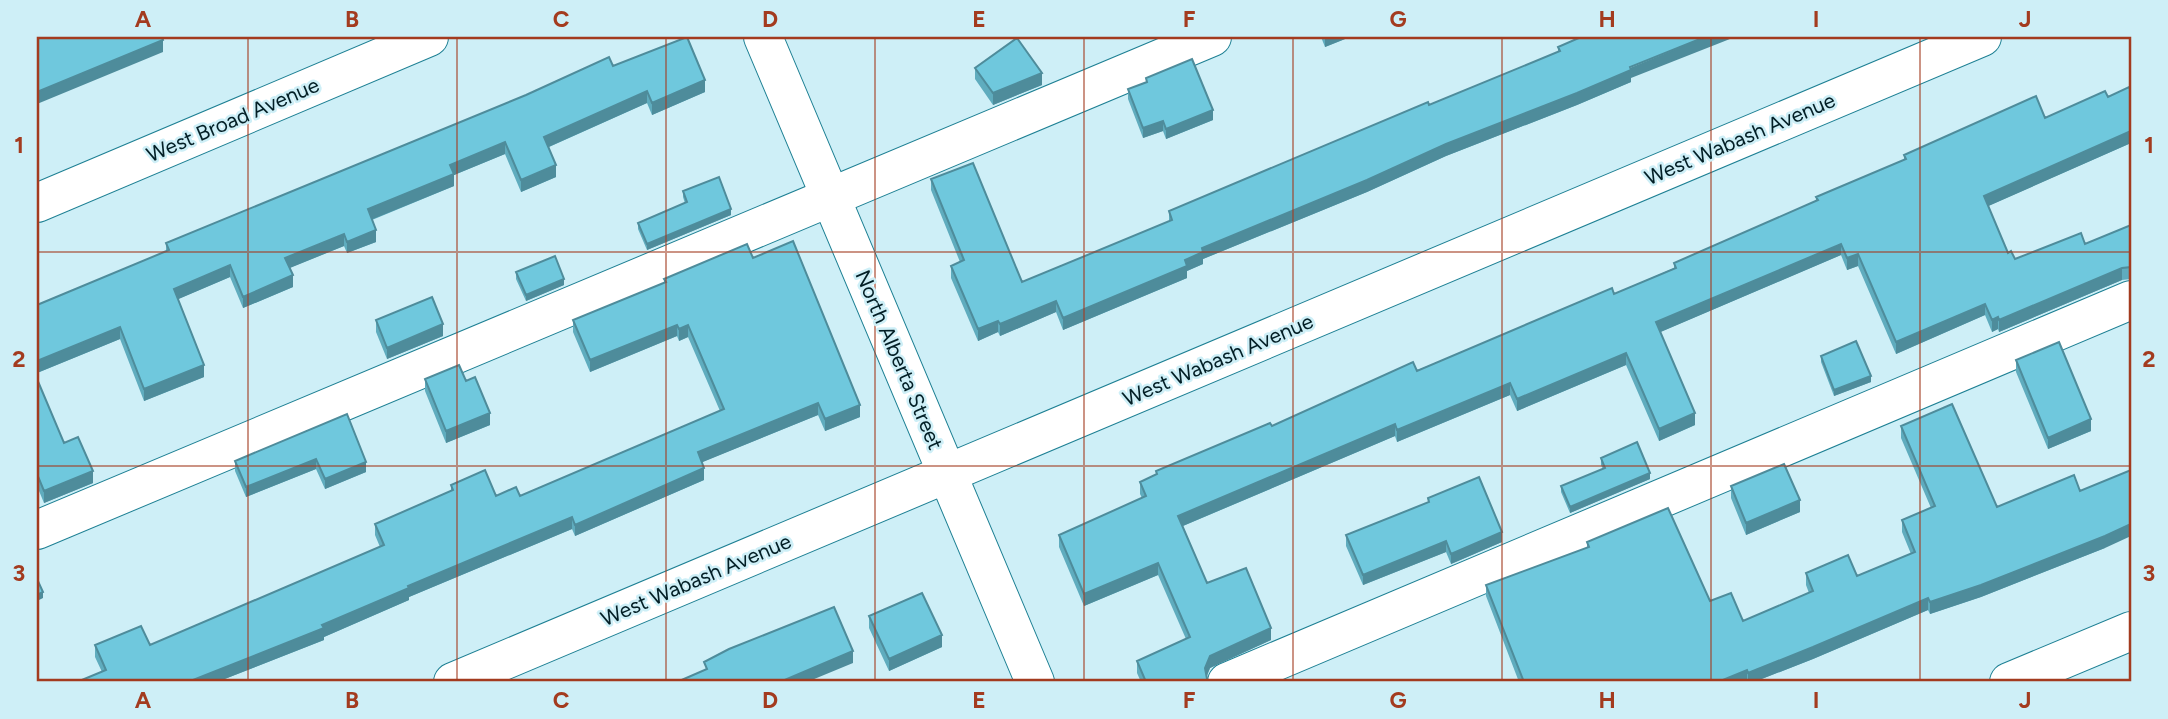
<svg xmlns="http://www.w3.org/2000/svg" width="2168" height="719" viewBox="0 0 2168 719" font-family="Figtree,sans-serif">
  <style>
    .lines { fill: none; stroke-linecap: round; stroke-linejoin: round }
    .minor-casing { stroke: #1e8094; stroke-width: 40 }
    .major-casing { stroke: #1e8094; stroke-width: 40 }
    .minor { stroke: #fff; stroke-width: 38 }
    .major { stroke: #fff; stroke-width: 38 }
    .wall { fill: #5facbe }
    .shaded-wall { fill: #4e8c9b }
    .building { fill: #6fc8dd; stroke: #4e8c9b; stroke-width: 2 }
    .grid { fill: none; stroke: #a33b1f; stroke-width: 2; stroke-opacity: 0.55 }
    .labels { text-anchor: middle; stroke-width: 5; stroke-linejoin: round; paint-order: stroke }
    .street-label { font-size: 21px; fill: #031f26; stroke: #ceeff7 }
    .neatline { fill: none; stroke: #a33b1f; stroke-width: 2.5 }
    .grid-label { font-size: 23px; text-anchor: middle; font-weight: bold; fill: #a33b1f }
  </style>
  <rect width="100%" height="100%" fill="#ceeff7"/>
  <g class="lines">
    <g class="minor-casing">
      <path id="minor" d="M37 203 429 37
        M37 530 1212 37
        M453 682 1982 37
        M1227 682 2131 300
        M2009 682 2131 631"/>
    </g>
    <g class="major-casing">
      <path id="major" d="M763 37 1035 682"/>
    </g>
    <use href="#minor" class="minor"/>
    <use href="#major" class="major"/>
  </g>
  <path class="wall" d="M1321 37H1350L1325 47Z
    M1558 47 1631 78V82L1577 105 1446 156 1367 192 1203 259V264L1187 271V278L1063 330 1056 312 1000 336 998 332 978 341 951 278V266L960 262 931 190V179L1022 282 1169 222V211L1558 52Z
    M613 66 705 92 652 115 647 103 549 147 556 177 521 192 505 154 454 175V186L372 220 376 242 347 253 344 246 289 268 293 287 243 308 230 277 178 299 204 377 144 401 120 339 37 373 166 252V243Z
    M975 68 1042 85 993 105 975 79Z
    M1146 78 1213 120 1166 139 1163 131 1143 138 1128 99V89L1146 82Z
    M2131 92V143L1988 206 2008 253 2015 259 2085 244 2131 225V279L2122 280 1999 332 1998 329 1992 332 1985 315 1896 354 1858 266 1847 270 1841 255 1660 332 1695 425 1659 441 1626 365 1517 411 1510 395 1397 442 1395 436 1183 526 1207 583 1271 640 1210 668 1207 676 1210 682H1141L1137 673V661L1186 639 1158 575 1084 606 1059 547V535L1142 498 1140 494V482L1156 475V471L1614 294 1674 268V263L1816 201V197L1904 160V155L2045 118 2108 97Z
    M683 191 731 215 647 250 638 229V223L685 203 683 197Z
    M753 258 860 417 825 431 818 415 702 462 704 480 575 536 572 529 409 597V600L324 637V640L217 682H77L102 672 95 657V645H150L380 547 375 535V524L451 491V485L496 496H520L720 411 688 337 679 341 677 336 590 372 573 332V320L664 283V279Z
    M516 272 564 285 526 301 516 279Z
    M376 320 443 336 387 359 376 332Z
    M1821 356 1871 382 1834 396 1821 362Z
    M2016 360 2091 431 2048 449 2016 372Z
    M37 379 64 443 93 483 44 503 37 486Z
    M425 379 466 381 490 425 446 443 425 391Z
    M347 414 366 472 325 489 316 469 246 497 235 471V461Z
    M1901 426 1997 507 2080 491 2105 548 1981 597 1930 614 1928 610 1813 659 1754 682H1519L1486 596V585L1587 548V542L1710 601 1743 621 1809 593 1806 585V573L1857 576 1911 554 1902 532V520L1931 508 1901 438Z
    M1601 458 1650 479 1570 513 1561 492V486L1603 469 1601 465Z
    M1731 486 1800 512 1746 535 1731 498Z
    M1428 498 1502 542 1451 564 1446 552 1363 585 1346 546V535L1428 503Z
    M869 616 942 647 889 671 869 628Z"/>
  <path class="shaded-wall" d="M1325 37H1350L1325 47Z
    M1705 37H1735L1631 78V82L1577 105 1446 156 1367 192 1203 259V264L1187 271V278L1063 330V318L1185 260 1202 248 1446 144Z
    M163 40V52L37 104V92Z
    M1042 73V85L993 105V93Z
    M705 80V92L652 115V103Z
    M647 91V103L544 149V137Z
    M1213 110V120L1166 139V129Z
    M1163 121V131L1143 138V128Z
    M2131 131V143L1984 208V196Z
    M505 142V154L454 175V186L368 221V209L450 165Z
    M556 165V177L521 192V180Z
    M731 209V215L647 250V244Z
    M376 230V242L347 253V242Z
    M344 234V246L285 270V258Z
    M1841 244V255L1656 334V322Z
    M1858 254V266L1847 270V258Z
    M230 265V277L174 301V289Z
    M2122 268V280L1999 332V320Z
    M293 275V287L243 308V297Z
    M564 279V285L526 301V295Z
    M1056 301V312L1000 336V324Z
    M1985 304V315L1896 354V342Z
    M1998 317V329L1992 332V320Z
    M998 321V332L978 341V329Z
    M443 324V336L387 359V348Z
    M677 325V336L590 372V360Z
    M688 325V337L679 341V329Z
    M120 327V339L37 373V361Z
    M1626 353V365L1517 411V399Z
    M204 365V377L144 401V389Z
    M1871 376V382L1834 396V390Z
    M1510 383V395L1397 442V430Z
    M818 403V415L698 464V452Z
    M860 405V417L825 431V419Z
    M490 413V425L446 443V431Z
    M1695 413V425L1659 441V429Z
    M2091 419V431L2048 449V438Z
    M1395 424V436L1178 528V516Z
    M316 459V469L246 497V487Z
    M366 462V472L325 489V479Z
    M704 468V480L575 536V525Z
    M93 471V483L44 503V491Z
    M1650 473V479L1570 513V507Z
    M1800 500V512L1746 535V523Z
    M572 517V529L409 597V600L324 637V640L217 682H188L322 625 408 586Z
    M2131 524V536L2105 548 1981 597 1930 614V602Z
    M1502 532V542L1451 564V554Z
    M1446 541V552L1363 585V575Z
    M1158 563V575L1084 606V594Z
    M43 592V598L37 601V595Z
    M1928 598V610L1813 659 1754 682H1748V673Z
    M1271 628V640L1210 668 1205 680V668L1210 656Z
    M942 635V647L889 671V659Z
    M853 651V663L807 682H780Z
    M1747 670V682H1718Z"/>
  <path class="building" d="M37 37H162L163 40 37 92Z
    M687 37 705 80 652 103 647 91 544 137 556 165 521 180 505 142 450 165 454 174 368 209 376 230 347 242 344 234 285 258 293 275 243 297 230 265 174 289 204 365 144 389 120 327 37 361V305L169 250 166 243 526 95 609 57 613 66Z
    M1581 37H1705L1630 67 1631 70 1577 93 1446 144 1367 180 1202 248 1203 252 1185 260 1187 266 1063 318 1056 301 1000 324 998 321 978 329 951 266 964 260 931 179 973 163 1022 282 1172 220 1169 211 1428 102 1429 105 1560 51 1558 47Z
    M1017 38 1042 73 993 93 975 68Z
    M1192 59 1213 110 1166 129 1163 121 1143 128 1128 89 1147 82 1146 78Z
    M2129 87 2131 92V131L1984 196 2008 253 2011 251 2015 259 2081 233 2085 244 2131 225V267L2122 268 1999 320 1998 317 1992 320 1985 304 1896 342 1858 254 1847 258 1841 244 1656 322 1695 413 1659 429 1626 353 1517 399 1510 383 1397 430 1395 424 1178 516 1207 583 1246 568 1271 628 1210 656 1205 668 1207 679 1210 682H1146L1137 661 1190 637 1158 563 1084 594 1059 535 1146 496 1140 482 1157 474 1156 471 1270 423 1272 426 1413 362 1417 371 1612 288 1614 294 1676 268 1674 263 1818 200 1816 197 1906 159 1904 155 2036 96 2045 118 2105 91 2108 97Z
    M719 177 731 209 647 244 638 223 687 202 683 191Z
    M793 241 860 405 825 419 818 403 698 452 704 468 575 525 572 517 408 586 409 588 322 625 324 628 188 682H77L106 670 95 645 141 626 150 645 384 545 375 524 453 490 451 485 485 470 496 496 516 487 520 496 724 409 688 325 679 329 677 325 590 360 573 320 666 282 664 279 747 244 753 258Z
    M555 256 564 279 526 295 516 272Z
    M432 297 443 324 387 348 376 320Z
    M1856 341 1871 376 1834 390 1821 356Z
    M2059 342 2091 419 2048 438 2016 360Z
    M459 365 466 381 475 377 490 413 446 431 425 379Z
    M37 379 64 443 78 437 93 471 44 491 37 474Z
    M1952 404 1997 507 2074 475 2080 491 2131 470V524L2105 536 1981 585 1930 602 1928 598 1813 647 1748 673 1747 670 1718 682H1524L1486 585 1589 547 1587 542 1668 508 1710 601 1731 593 1743 621 1813 591 1806 573 1848 555 1857 576 1915 552 1902 520 1935 506 1901 426Z
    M347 414 366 462 325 479 316 459 246 487 235 461Z
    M1637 442 1650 473 1570 507 1561 486 1605 468 1601 458Z
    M1784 464 1800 500 1746 523 1731 486Z
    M1479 477 1502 532 1451 554 1446 541 1363 575 1346 535 1429 502 1428 498Z
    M37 579 43 592 37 595Z
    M922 593 942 635 889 659 869 616Z
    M834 607 853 651 780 682H677L707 669 704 662 729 649Z"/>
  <path class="grid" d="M248 37V682M457 37V682M666 37V682M875 37V682M1084 37V682M1293 37V682M1502 37V682M1711 37V682M1920 37V682M37 252H2131M37 466H2131"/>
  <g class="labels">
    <g class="street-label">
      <text transform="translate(233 120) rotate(-23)" y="7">West Broad Avenue</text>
      <text transform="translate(1740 139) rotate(-23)" y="7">West Wabash Avenue</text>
      <text transform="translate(899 360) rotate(67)" y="7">North Alberta Street</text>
      <text transform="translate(1218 360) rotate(-23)" y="7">West Wabash Avenue</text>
      <text transform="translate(696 580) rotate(-23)" y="7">West Wabash Avenue</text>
    </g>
  </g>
  <rect width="2168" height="719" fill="none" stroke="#ceeff7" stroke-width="77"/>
  <rect x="38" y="38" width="2092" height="642" class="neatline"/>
  <g class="grid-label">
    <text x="143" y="27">A</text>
    <text x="352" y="27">B</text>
    <text x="561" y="27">C</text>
    <text x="770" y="27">D</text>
    <text x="979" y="27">E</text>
    <text x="1189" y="27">F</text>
    <text x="1398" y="27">G</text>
    <text x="1607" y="27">H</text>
    <text x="1816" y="27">I</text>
    <text x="2025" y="27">J</text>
    <text x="19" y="153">1</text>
    <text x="2149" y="153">1</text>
    <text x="19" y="367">2</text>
    <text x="2149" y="367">2</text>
    <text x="19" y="581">3</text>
    <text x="2149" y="581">3</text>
    <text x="143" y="708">A</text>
    <text x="352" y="708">B</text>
    <text x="561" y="708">C</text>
    <text x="770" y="708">D</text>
    <text x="979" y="708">E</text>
    <text x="1189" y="708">F</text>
    <text x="1398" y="708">G</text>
    <text x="1607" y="708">H</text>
    <text x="1816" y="708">I</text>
    <text x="2025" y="708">J</text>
  </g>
</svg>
